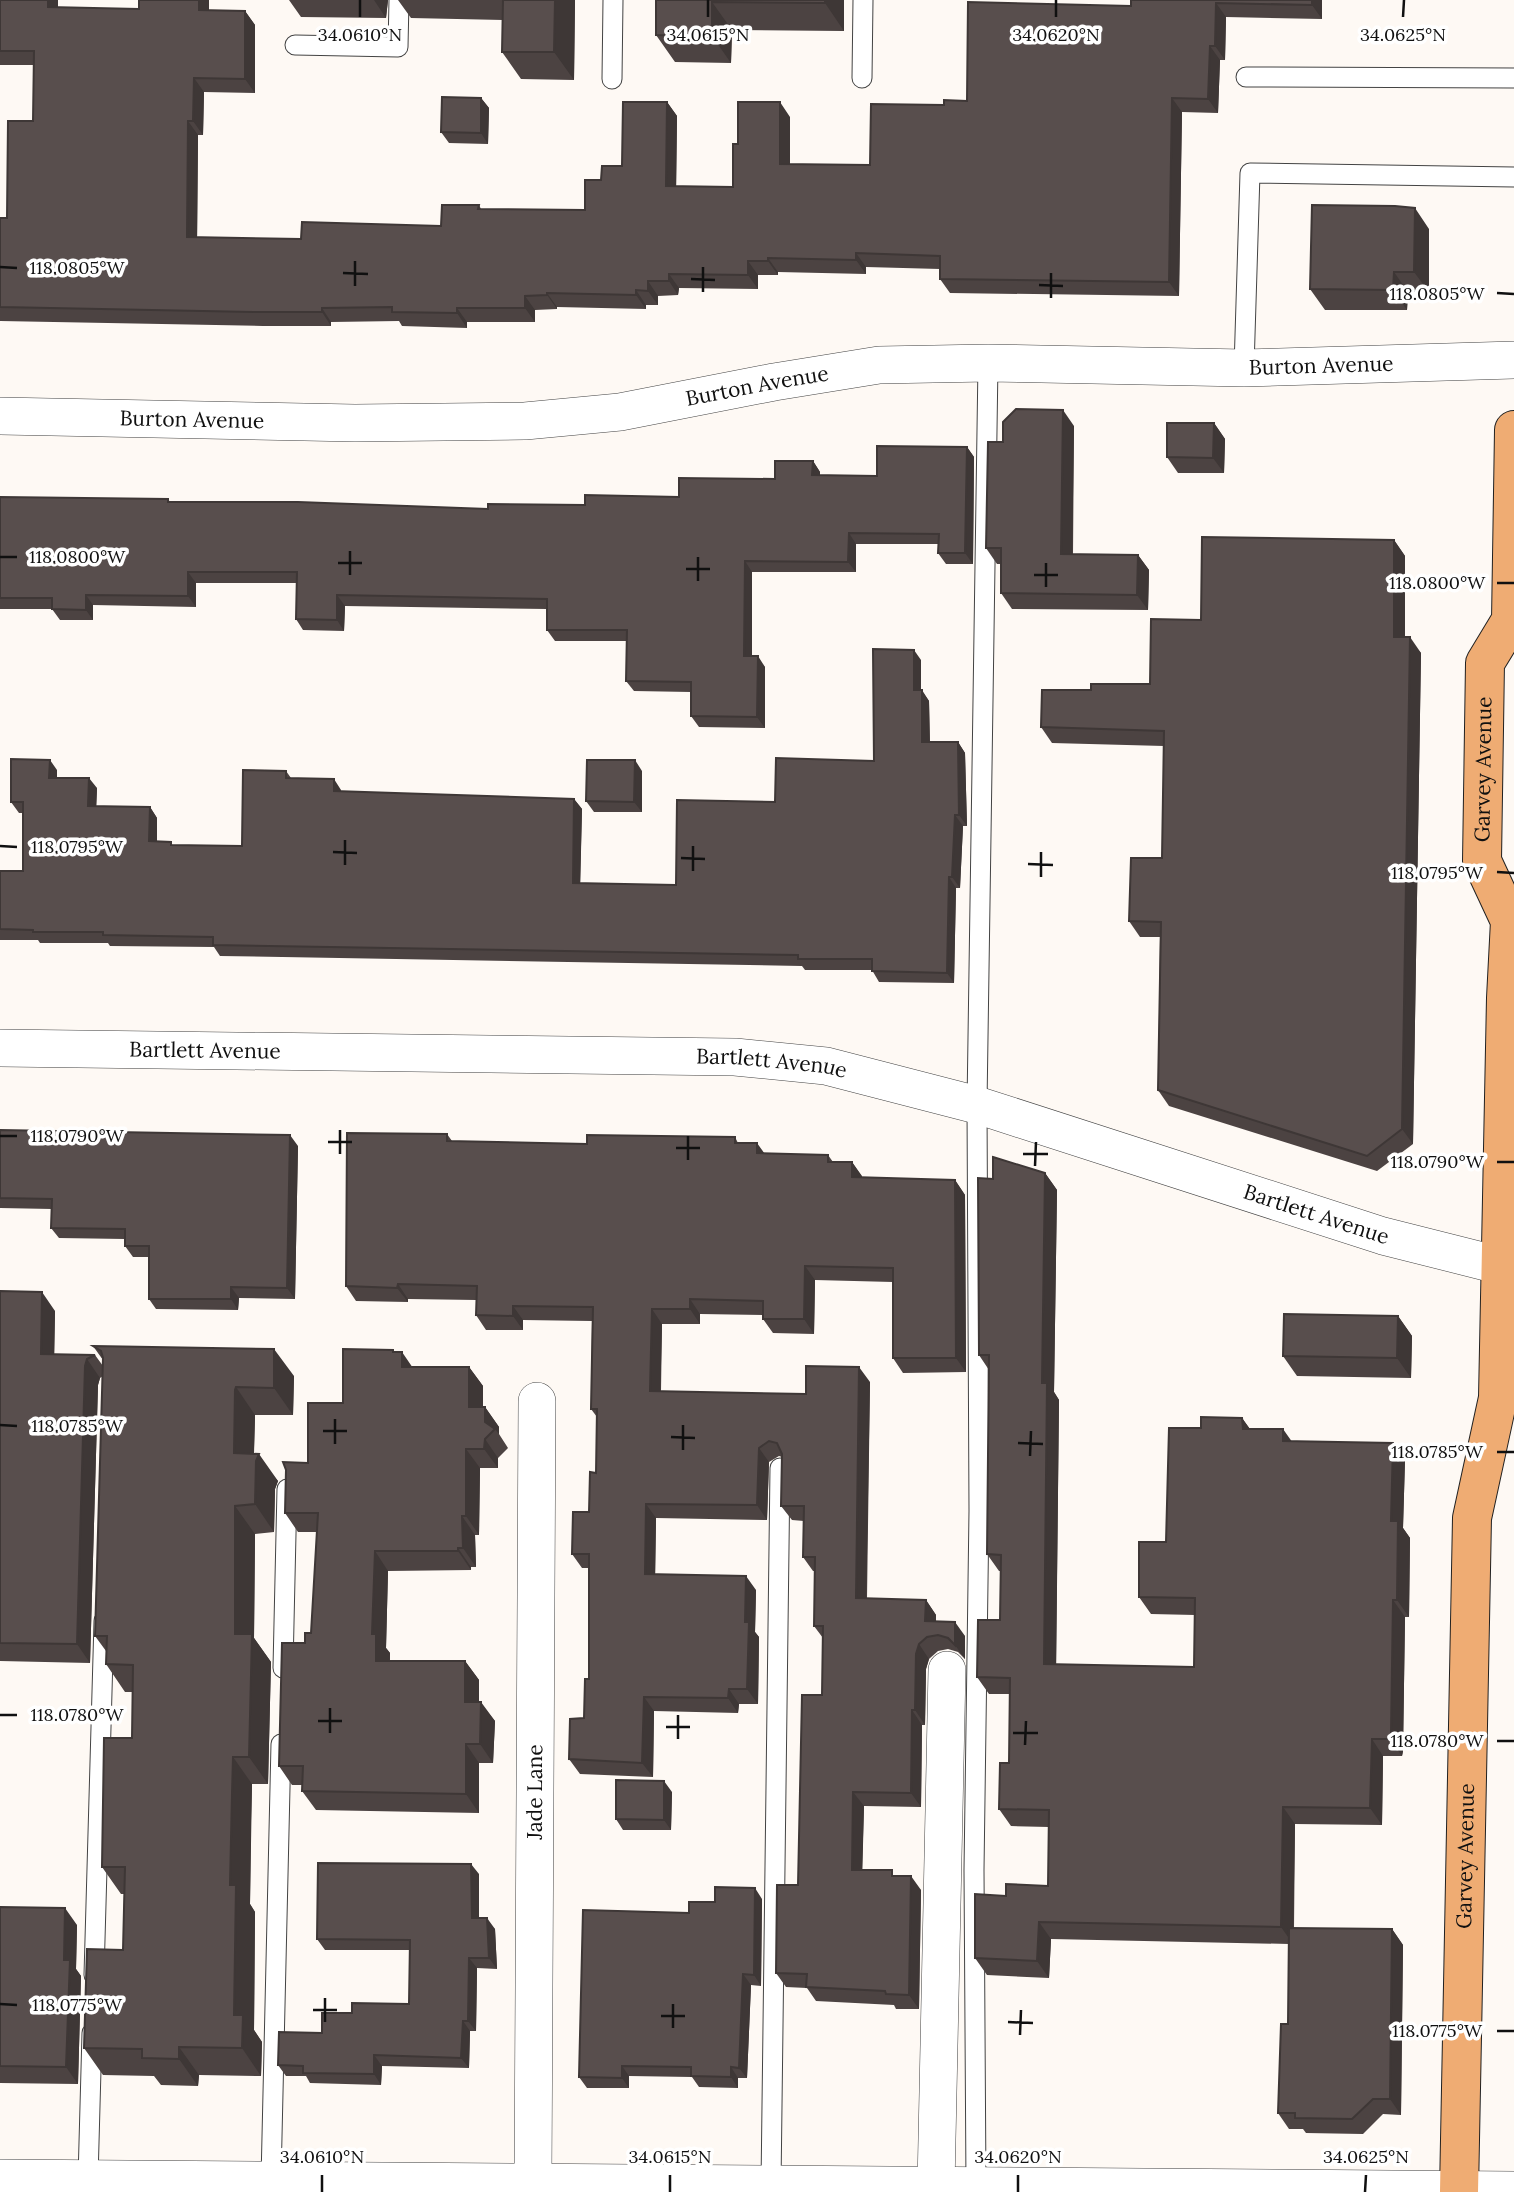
<svg xmlns="http://www.w3.org/2000/svg" width="1514" height="2192" viewBox="0 0 1514 2192" font-family="Lora,serif">
  <style>
    .lines { fill: none; stroke-linecap: round; stroke-linejoin: round }
    .service-casing { stroke: #434343; stroke-width: 21 }
    .minor-casing { stroke: #434343; stroke-width: 38 }
    .primary-casing { stroke: #212121; stroke-width: 40 }
    .service { stroke: #fff; stroke-width: 19 }
    .minor { stroke: #fff; stroke-width: 37 }
    .primary { stroke: #efac73; stroke-width: 38 }
    .wall { fill: #4c4342 }
    .shaded-wall { fill: #3e3736 }
    .building { fill: #584e4d; stroke: #3e3736; stroke-width: 2 }
    .ticks { fill: none; stroke: #101010; stroke-width: 2.5 }
    .labels { text-anchor: middle; stroke-width: 7; stroke-linejoin: round; paint-order: stroke }
    .street-label { font-size: 21px; fill: #101010; stroke: #fff }
    .ticks-label { font-size: 18px; text-anchor: middle; fill: #101010; stroke: #fff; stroke-width: 7; stroke-linejoin: round; paint-order: stroke }
  </style>
  <rect width="100%" height="100%" fill="#fef9f4"/>
  <g class="lines">
    <g class="service-casing">
      <path id="service" d="M295 45 398 47 399 0
        M1246 77 1514 78
        M862 78 863 0
        M612 79 613 0
        M1244 368 1250 173 1514 177
        M283 1668 287 1489
        M94 1975 104 1621
        M88 2179 92 2033
        M271 2180 281 1744
        M771 2185 780 1468
        M976 2186 974 1870 979 1511 977 1105 988 363"/>
    </g>
    <g class="minor-casing">
      <g id="minor">
        <path id="s1" d="M0 416 355 423 525 421 620 412 774 382 879 365 988 363 1244 368 1514 360"/>
        <path id="s2" d="M0 1048 735 1057 826 1066 977 1105 1383 1236 1502 1266H1514"/>
        <path d="M0 2178 1514 2190"/>
        <path id="s3" d="M533 2182 537 1401"/>
        <path d="M936 2186 947 1670"/>
      </g>
    </g>
    <g class="primary-casing">
      <g id="primary">
        <path id="s4" d="M1459 2192 1472 1518 1498 1398 1506 998 1510 921 1482 861 1485 663 1511 620 1514 430"/>
      </g>
    </g>
    <use href="#service" class="service"/>
    <use href="#minor" class="minor"/>
    <use href="#primary" class="primary"/>
  </g>
  <path class="wall" d="M0 0H58V8L245 11 255 25V93L204 92 203 135H198L197 237 301 239 441 226 479 205 481 209 585 210 601 180 622 166 667 102 677 116 676 186 733 187 738 144 790 117V164L870 165 944 105 967 101 1131 6 1322 0V19L1226 17 1225 60H1220L1218 113 1182 112 1179 296 950 293 940 279V269L866 267V274L778 272V275H758V289L679 288 678 295 658 296V305H646V309L557 307V309L535 310V322H467V328L402 326 399 321 331 322V326H263L0 321V218H7L33 121 34 65H0Z
    M289 0H388L386 18 301 17Z
    M398 0H575L574 80 521 79 502 52 503 20 411 18Z
    M656 0H844V31L732 30 731 63 675 62 656 35Z
    M481 98 489 108 488 144 449 143 441 132Z
    M1429 229V292H1408L1407 310H1325L1310 289Z
    M1214 423 1225 439 1224 473H1178L1167 457Z
    M1074 426 1073 554 1138 555 1149 570 1148 610 1012 609 1001 593V564H997L986 548 1003 442Z
    M967 447 974 457 973 564H946L938 553V544H856V572H752V656L765 667V728L699 727 691 716V692L634 691 626 681 627 641H555L547 630V609L345 606 344 631 303 630 296 619V583H196V607L93 605V620H60L52 609H0V497L168 499 170 502 488 509 585 505 679 497 775 479 813 461 820 472V475L877 476Z
    M1394 540 1405 556V637L1421 653 1413 1144 1377 1171 1169 1106 1158 1090 1160 937H1140L1129 921 1162 858 1164 746 1052 743 1041 727 1091 690 1150 684 1201 620Z
    M921 660V690L929 701 930 742H958L965 753 967 826H963L960 888H956L954 983 879 982 872 970H805L802 966 220 956 214 947 110 946 108 943H40L38 940H0V871H23V813H19L11 802 57 770V778L97 788 96 806 150 807 157 818V841L173 845 242 846 286 771 291 778 341 790V792L574 799 582 809 580 884 676 885 775 802 874 761Z
    M642 771V812H594L586 801Z
    M0 1130 298 1146 295 1299 239 1298 238 1310 156 1309 149 1299V1257H133L125 1246V1239L59 1238 51 1228 52 1209 0 1208Z
    M447 1134 452 1141 587 1144 735 1137 738 1143 764 1154 828 1155 833 1162H852L862 1177 955 1180 965 1195 966 1372 903 1373 893 1358V1282L815 1280 814 1334 773 1333 763 1319V1315L700 1314V1324H662L661 1391 806 1394 870 1382 867 1599 926 1600 936 1615V1622L965 1636V1659L958 1652 948 1649 938 1651 929 1659 926 1669 925 1725H922L921 1807 864 1806 862 1870 896 1876 921 1890 919 2009H896L894 2005 816 2001 807 1988 786 1987 776 1973 798 1885 822 1695 823 1638 814 1626 815 1571H813L803 1557 804 1521 792 1520 781 1506 782 1457 779 1456 769 1462 767 1520 656 1518 655 1574 756 1590 755 1632 759 1637 758 1704H739L738 1713 654 1711 653 1777 580 1774 569 1759 584 1718 589 1679V1568H582L572 1554 589 1512 596 1473 597 1417 591 1409 592 1321 523 1320V1330H486L476 1315V1300L408 1299V1302L356 1301 346 1286Z
    M1045 1173 1057 1190 1054 1392 1059 1400 1056 1664 1194 1667 1195 1615 1151 1614 1139 1597 1166 1542 1201 1428 1242 1418 1250 1429 1292 1442 1393 1443 1405 1460 1403 1528 1410 1538 1409 1617H1405L1403 1751 1402 1756H1383L1382 1825 1295 1824 1294 1928 1392 1929 1403 1945 1401 2115 1383 2114 1363 2134 1306 2133 1303 2129H1289L1278 2113 1288 2024 1289 1944 1051 1939 1049 1978 987 1975 975 1958 1006 1896 1048 1886 1049 1827 1011 1826 999 1809 1009 1763 1010 1694H989L977 1677 1000 1620 1001 1571H999L987 1554 989 1370 979 1355 993 1179Z
    M0 1291 55 1311 54 1354 95 1355 103 1366V1360L93 1346 294 1376 293 1415H255V1418L254 1454 278 1481 275 1489 274 1532 255 1534 254 1638 271 1662 268 1784H252L251 1821 250 1904 255 1912 254 2030 262 2042 261 2076 199 2075 198 2086 161 2085 154 2076 103 2075 84 2048 123 1950 124 1894H121L102 1867 132 1738 133 1692H125L106 1664V1651L95 1636 103 1376 100 1378 98 1385 90 1663 0 1661Z
    M1398 1316 1412 1336 1411 1378 1297 1376 1283 1356Z
    M395 1352 412 1367H469L483 1386V1407H485L499 1427V1434L508 1448 498 1458V1468H480L479 1535H475L476 1567H471V1570L388 1571 386 1648 390 1653V1661H465L479 1680V1702L495 1721 493 1763H479V1813L316 1810 302 1791 303 1785H292L279 1766 305 1643 311 1633 317 1532H298L285 1513 308 1463 343 1403Z
    M672 1792 671 1830H623L616 1819Z
    M479 1874V1918L495 1929 497 1969 477 1968 476 2031H470L469 2068 382 2066 381 2085 310 2083 306 2076H286L278 2065 322 2033 352 2013 409 2004 410 1950H325L317 1939Z
    M762 1899 761 1986 751 1985 747 2078H738V2088L699 2087 692 2077 629 2076V2088H587L579 2077 689 1913 715 1902Z
    M0 1907 77 1925 76 1969 81 1976 78 2084 0 2083Z"/>
  <path class="shaded-wall" d="M48 0H58V22L48 7Z
    M199 0H209V24L199 10Z
    M374 0H388L386 18Z
    M555 0H575L574 80 554 52Z
    M825 0H844V31L825 3Z
    M1312 0H1322V19L1312 5Z
    M712 2 732 30 731 63 712 36Z
    M1216 3 1226 17 1225 60 1215 46Z
    M245 11 255 25V93L245 79Z
    M1210 46 1220 60 1218 113 1208 99Z
    M194 78 204 92 203 135 193 121Z
    M481 98 489 108 488 144 481 133Z
    M1172 98 1182 112 1179 296 1169 282Z
    M667 102 677 116 676 200 666 186Z
    M780 102 790 117V178L780 164Z
    M188 121 198 135 197 251 187 237Z
    M1415 208 1429 229V292L1414 272Z
    M856 253 866 267V274L856 260Z
    M768 258 778 272V275L768 261Z
    M748 261 758 275V289L748 275Z
    M1394 272 1408 292 1407 310 1393 290Z
    M669 274 679 288 678 295 669 281Z
    M648 281 658 296V305L648 291Z
    M636 290 646 305V309L636 295Z
    M547 293 557 307V309L547 295Z
    M525 296 535 310V322L525 308Z
    M322 308 331 322V326L322 312Z
    M457 308 467 322V328L457 313Z
    M1063 410 1074 426 1072 570 1061 554Z
    M1214 423 1225 439 1224 473 1213 458Z
    M967 447 974 457 973 564 965 553Z
    M813 461 820 472V485L812 475Z
    M849 533 856 544V572L848 562Z
    M1394 540 1405 556V653L1394 637Z
    M1138 555 1149 570 1148 610 1137 595Z
    M745 561 752 572V667L744 656Z
    M188 572 196 583V607L188 596Z
    M86 595 93 605V620L86 610Z
    M337 595 345 606 344 631 337 620Z
    M1410 637 1421 653 1413 1144 1402 1129Z
    M914 650 921 660V701L914 690Z
    M758 656 765 667V728L757 717Z
    M922 690 929 701 930 753 922 742Z
    M958 742 965 753 967 826 959 815Z
    M50 760 57 770V788L49 778Z
    M635 760 642 771V812L634 802Z
    M89 778 97 788 96 817 88 806Z
    M334 779 341 790V802L334 791Z
    M574 799 582 809 580 894 573 883Z
    M150 807 157 818V852L149 841Z
    M955 815 963 826 960 888 952 877Z
    M949 877 956 888 954 983 947 973Z
    M290 1135 298 1146 295 1299 287 1288Z
    M757 1143 767 1157 757 1153Z
    M852 1162 862 1176V1191L852 1177Z
    M1045 1173 1057 1190 1054 1392 1059 1400 1056 1681 1044 1664 1042 1383Z
    M955 1180 965 1195 966 1372 956 1358Z
    M805 1266 815 1280 814 1334 804 1319Z
    M398 1284 408 1299V1302L397 1288Z
    M231 1287 239 1298 238 1310 231 1299Z
    M42 1292 55 1311 54 1373 41 1354Z
    M690 1299 700 1314V1324L690 1309Z
    M513 1306 523 1320V1330L513 1316Z
    M652 1309 662 1324 660 1406 650 1391Z
    M1398 1316 1412 1336 1411 1378 1397 1358Z
    M274 1349 294 1376 293 1415 274 1388Z
    M393 1350 402 1362V1352L415 1371V1386L393 1352Z
    M87 1359 100 1378 98 1385 90 1663 77 1644 85 1366Z
    M469 1367 483 1386V1426L469 1407Z
    M859 1367 870 1382 866 1613 856 1598Z
    M236 1387 255 1415 253 1481 234 1453Z
    M485 1407 499 1427V1434L495 1429 485 1422Z
    M1242 1418 1254 1435 1243 1429Z
    M1283 1429 1295 1446 1283 1441Z
    M485 1439 498 1458V1468L484 1449Z
    M1393 1443 1405 1460 1403 1528 1410 1538 1409 1617 1397 1600 1391 1521Z
    M759 1448 769 1462 767 1520 757 1505Z
    M466 1449 480 1468 479 1535 466 1516Z
    M259 1454 278 1481 275 1489 274 1532 255 1504 256 1461Z
    M646 1504 656 1518 655 1589 645 1574Z
    M235 1506 255 1534 254 1638 271 1662 268 1784 249 1757 235 1634Z
    M462 1516 475 1535 476 1567 463 1548Z
    M458 1548 471 1567V1570L458 1551Z
    M375 1551 388 1571 386 1648 390 1653 389 1680 376 1661 372 1634Z
    M746 1576 756 1590 755 1632 759 1637 758 1704 747 1689 745 1622Z
    M926 1600 936 1615 935 1636 925 1621Z
    M1393 1600 1405 1617 1403 1751 1402 1756 1390 1739Z
    M955 1622 965 1636V1659L955 1645Z
    M919 1644 929 1659 926 1669 925 1725 915 1710 916 1654Z
    M465 1661 479 1680V1721L465 1702Z
    M729 1689 739 1704 738 1713 728 1698Z
    M644 1697 654 1711 653 1777 642 1763Z
    M481 1702 495 1721 493 1763 480 1744Z
    M912 1710 922 1725 921 1807 911 1793Z
    M1372 1739 1383 1756 1382 1825 1370 1808Z
    M466 1744 479 1763V1813L466 1794Z
    M233 1757 252 1784 250 1904 255 1912 254 2030 262 2042 261 2076 242 2048 234 2015 230 1885Z
    M664 1781 672 1792 671 1830 664 1820Z
    M853 1792 864 1806 862 1884 852 1870Z
    M1283 1807 1295 1824 1293 1944 1281 1927Z
    M471 1864 479 1874V1929L472 1918Z
    M911 1876 921 1890 919 2009 909 1995Z
    M755 1888 762 1899 761 1986 754 1975Z
    M65 1908 77 1925 76 1969 81 1976 78 2084 66 2067 64 1960Z
    M487 1918 495 1929 497 1969 489 1958Z
    M1039 1922 1051 1939 1049 1978 1037 1961Z
    M1392 1929 1403 1945 1401 2115 1390 2099Z
    M469 1958 477 1968 476 2031 468 2021Z
    M743 1974 751 1985 747 2078 739 2068Z
    M463 2021 470 2031 469 2068 461 2058Z
    M179 2047 199 2075 198 2086 179 2059Z
    M374 2055 382 2066 381 2085 374 2074Z
    M622 2066 629 2076V2088L622 2078Z
    M731 2067 738 2078V2088L731 2077Z"/>
  <path class="building" d="M0 0H48V7L139 9V0H199V10L245 11V79L194 78 193 121H188L187 237 301 239 302 222 441 226 442 205H479L478 209 585 210V180H601L602 166H622L623 102H667L666 186 733 187V144H738V102H780V164L870 165 871 104 944 105V100L967 101 968 2 1131 6V0H1312V5L1216 3 1215 46H1210L1208 99 1172 98 1169 282 940 279V256L856 253V260L768 258V261H748V275L669 274V281H648V291L636 290V295L547 293V295L525 296V308H457V313L392 312V307L322 308V312H253L0 307V218H7L8 121H33L34 51H0Z
    M503 0H555L554 52H502Z
    M656 0H825V3L712 2V36L656 35Z
    M442 97 481 98V133L441 132Z
    M1312 205 1395 206 1415 208 1414 272H1394L1393 290 1310 289Z
    M1016 409 1063 410 1061 554 1138 555 1137 595 1001 593V548H986L988 442H1003V422Z
    M1167 423H1214L1213 458 1167 457Z
    M877 446 967 447 965 553H938L939 534 849 533 848 562 745 561 744 656H758L757 717 691 716V682L626 681 627 630H547V599L337 595V620L296 619 297 572H188V596L86 595V610L52 609V598H0V497L168 499V502H298L488 509V504L585 505V495L679 497V478L775 479V461H813L812 475 877 476Z
    M1202 537 1394 540V637H1410L1402 1129 1367 1156 1158 1090 1161 922 1129 921 1131 858H1162L1164 731 1041 727 1042 690H1091V684H1150L1151 619 1201 620Z
    M873 649 914 650V690H922V742H958L959 815H955L952 877H949L947 973 872 971V959H798V955L213 945V937L103 935V932H33V930L0 929V871H23V802H11V759L50 760 49 778H89L88 806 150 807 149 841 171 842V845L242 846 243 770 286 771V778L334 779V791L574 799 573 883 676 885 677 800 775 802 776 758 874 761Z
    M587 760H635L634 802 586 801Z
    M0 1130 290 1135 287 1288 231 1287V1299H149V1246H125V1229L51 1228 52 1199 0 1198Z
    M347 1133 447 1134V1141L587 1144V1135L735 1137V1143H757V1153L828 1155V1162H852V1177L955 1180 956 1358H893V1268L805 1266 804 1319H763V1301L690 1299V1309H652L650 1391 806 1394V1366L859 1367 856 1598 926 1600 925 1621 955 1622V1645L948 1638 938 1635 927 1637 919 1644 916 1654 915 1710H912L911 1793 853 1792 852 1870H892V1876H911L909 1995 886 1994 885 1991 806 1987 807 1974 776 1973 777 1885H798L802 1695H822L823 1626H814L815 1557H803L804 1506H781L782 1454 777 1443 769 1441 759 1448 757 1505 646 1504 645 1574 746 1576 745 1622H749L747 1689H729L728 1698 644 1697 642 1763 569 1759 570 1719 584 1718 585 1679H589V1554H572L573 1512H589L590 1472 596 1473 597 1409H591L593 1307 513 1306V1316L476 1315 477 1286 398 1284 397 1288 346 1286Z
    M993 1157 1045 1173 1042 1383H1047L1044 1664 1194 1667 1195 1598 1139 1597V1542H1166L1169 1428H1201V1417L1242 1418 1243 1429H1283V1441L1393 1443 1391 1521H1398L1397 1600H1393L1391 1734 1390 1739H1372L1370 1808 1283 1807 1281 1927 1039 1922 1037 1961 975 1958V1894L1006 1896V1884L1048 1886 1049 1810 999 1809 1000 1763H1009L1010 1678 977 1677 978 1620H1000L1001 1555 987 1554 989 1355H979L978 1178 993 1179Z
    M0 1291 42 1292 41 1354 95 1355 87 1359 85 1366 77 1644 0 1643Z
    M1284 1314 1398 1316 1397 1358 1283 1356Z
    M93 1346 274 1349V1388L236 1387 235 1390 234 1453 259 1454 256 1461 255 1504 235 1506V1634H252L249 1757H233L232 1794 230 1885H236L234 2015H243L242 2048 179 2047V2059L142 2058V2049L84 2048 87 1949 123 1950 125 1867H102L104 1738H132L133 1665 106 1664 107 1636H95L103 1358 101 1351Z
    M343 1349 393 1350V1352H402V1367H469V1407H485V1422L495 1429 485 1439 484 1449H466V1516H462L463 1548H458V1551H375L372 1634H376V1661H465V1702H481L480 1744H466V1794L302 1791 303 1766H279L282 1643H305V1633H311L318 1513H285L286 1470 283 1462 308 1463V1403H343Z
    M616 1780 664 1781V1820L616 1819Z
    M318 1863 471 1864 472 1918H487L489 1958H469L468 2021H463L461 2058 374 2055V2074L303 2073V2066L278 2065 279 2032 322 2033V2013H352V2003L409 2004 410 1940 317 1939Z
    M715 1887 755 1888 754 1975 743 1974 739 2068 731 2067V2077L691 2076V2067L622 2066V2078L579 2077 583 1910 689 1913V1902H715Z
    M0 1907 65 1908 64 1960H70L66 2067 0 2066Z
    M1289 1928 1392 1929 1390 2099H1373L1352 2119 1295 2118V2113H1278L1281 2024H1288Z"/>
  <path class="ticks" d="M360 17V0M708 17V0M1056 17V0M1403 17 1404 0M0 267 17 268M343 273 368 274M691 279 715 280M1039 285 1063 286M355 286V261M703 292V267M1497 293 1514 294M1051 298V273M0 557H17M338 563H362M686 569H710M350 575V551M1034 575H1058M698 581V557M1497 583H1514M1046 587V563M0 846 17 847M333 852 357 853M681 858 705 859M1028 864 1053 865M345 865V840M693 871V846M1497 872 1514 873M1041 877V852M0 1136H17M328 1142H352M676 1148H700M340 1154V1130M1023 1154H1048M688 1160V1136M1497 1162H1514M1035 1166 1036 1142M0 1425 17 1426M323 1431H347M671 1437 695 1438M1018 1443 1043 1444M335 1444V1419M683 1450V1425M1497 1452H1514M1030 1456 1031 1431M0 1715H17M318 1721H342M666 1727H690M330 1733V1708M1013 1733H1038M678 1739V1715M1497 1741H1514M1025 1745 1026 1721M0 2004 17 2005M313 2010H337M661 2016H685M325 2022V1998M1008 2022 1033 2023M673 2028V2004M1497 2031H1514M1020 2035 1021 2010M322 2192V2175M670 2192V2175M1018 2192V2175M1365 2192 1366 2175"/>
  <g class="labels">
    <g class="street-label">
      <text dy="7" stroke="none"><textPath href="#s1" startOffset="1326">Burton Avenue</textPath></text>
      <text dy="7" stroke="none"><textPath href="#s1" startOffset="760">Burton Avenue</textPath></text>
      <text dy="7" stroke="none"><textPath href="#s1" startOffset="192">Burton Avenue</textPath></text>
      <text dy="7" stroke="none"><textPath href="#s4" startOffset="1432">Garvey Avenue</textPath></text>
      <text dy="7" stroke="none"><textPath href="#s2" startOffset="205">Bartlett Avenue</textPath></text>
      <text dy="7" stroke="none"><textPath href="#s2" startOffset="772">Bartlett Avenue</textPath></text>
      <text dy="7" stroke="none"><textPath href="#s2" startOffset="1339">Bartlett Avenue</textPath></text>
      <text dy="7" stroke="none"><textPath href="#s3" startOffset="390">Jade Lane</textPath></text>
      <text dy="7" stroke="none"><textPath href="#s4" startOffset="336">Garvey Avenue</textPath></text>
    </g>
  </g>
  <g class="ticks-label">
    <text x="360" y="41">34.0610°N</text>
    <text x="708" y="41">34.0615°N</text>
    <text x="1056" y="41">34.0620°N</text>
    <text x="1403" y="41">34.0625°N</text>
    <text x="77" y="274">118.0805°W</text>
    <text x="1437" y="300">118.0805°W</text>
    <text x="77" y="563">118.0800°W</text>
    <text x="1437" y="589">118.0800°W</text>
    <text x="77" y="853">118.0795°W</text>
    <text x="1437" y="879">118.0795°W</text>
    <text x="77" y="1142">118.0790°W</text>
    <text x="1437" y="1168">118.0790°W</text>
    <text x="77" y="1432">118.0785°W</text>
    <text x="1437" y="1458">118.0785°W</text>
    <text x="77" y="1721">118.0780°W</text>
    <text x="1437" y="1747">118.0780°W</text>
    <text x="77" y="2011">118.0775°W</text>
    <text x="1437" y="2037">118.0775°W</text>
    <text x="322" y="2163">34.0610°N</text>
    <text x="670" y="2163">34.0615°N</text>
    <text x="1018" y="2163">34.0620°N</text>
    <text x="1366" y="2163">34.0625°N</text>
  </g>
</svg>
